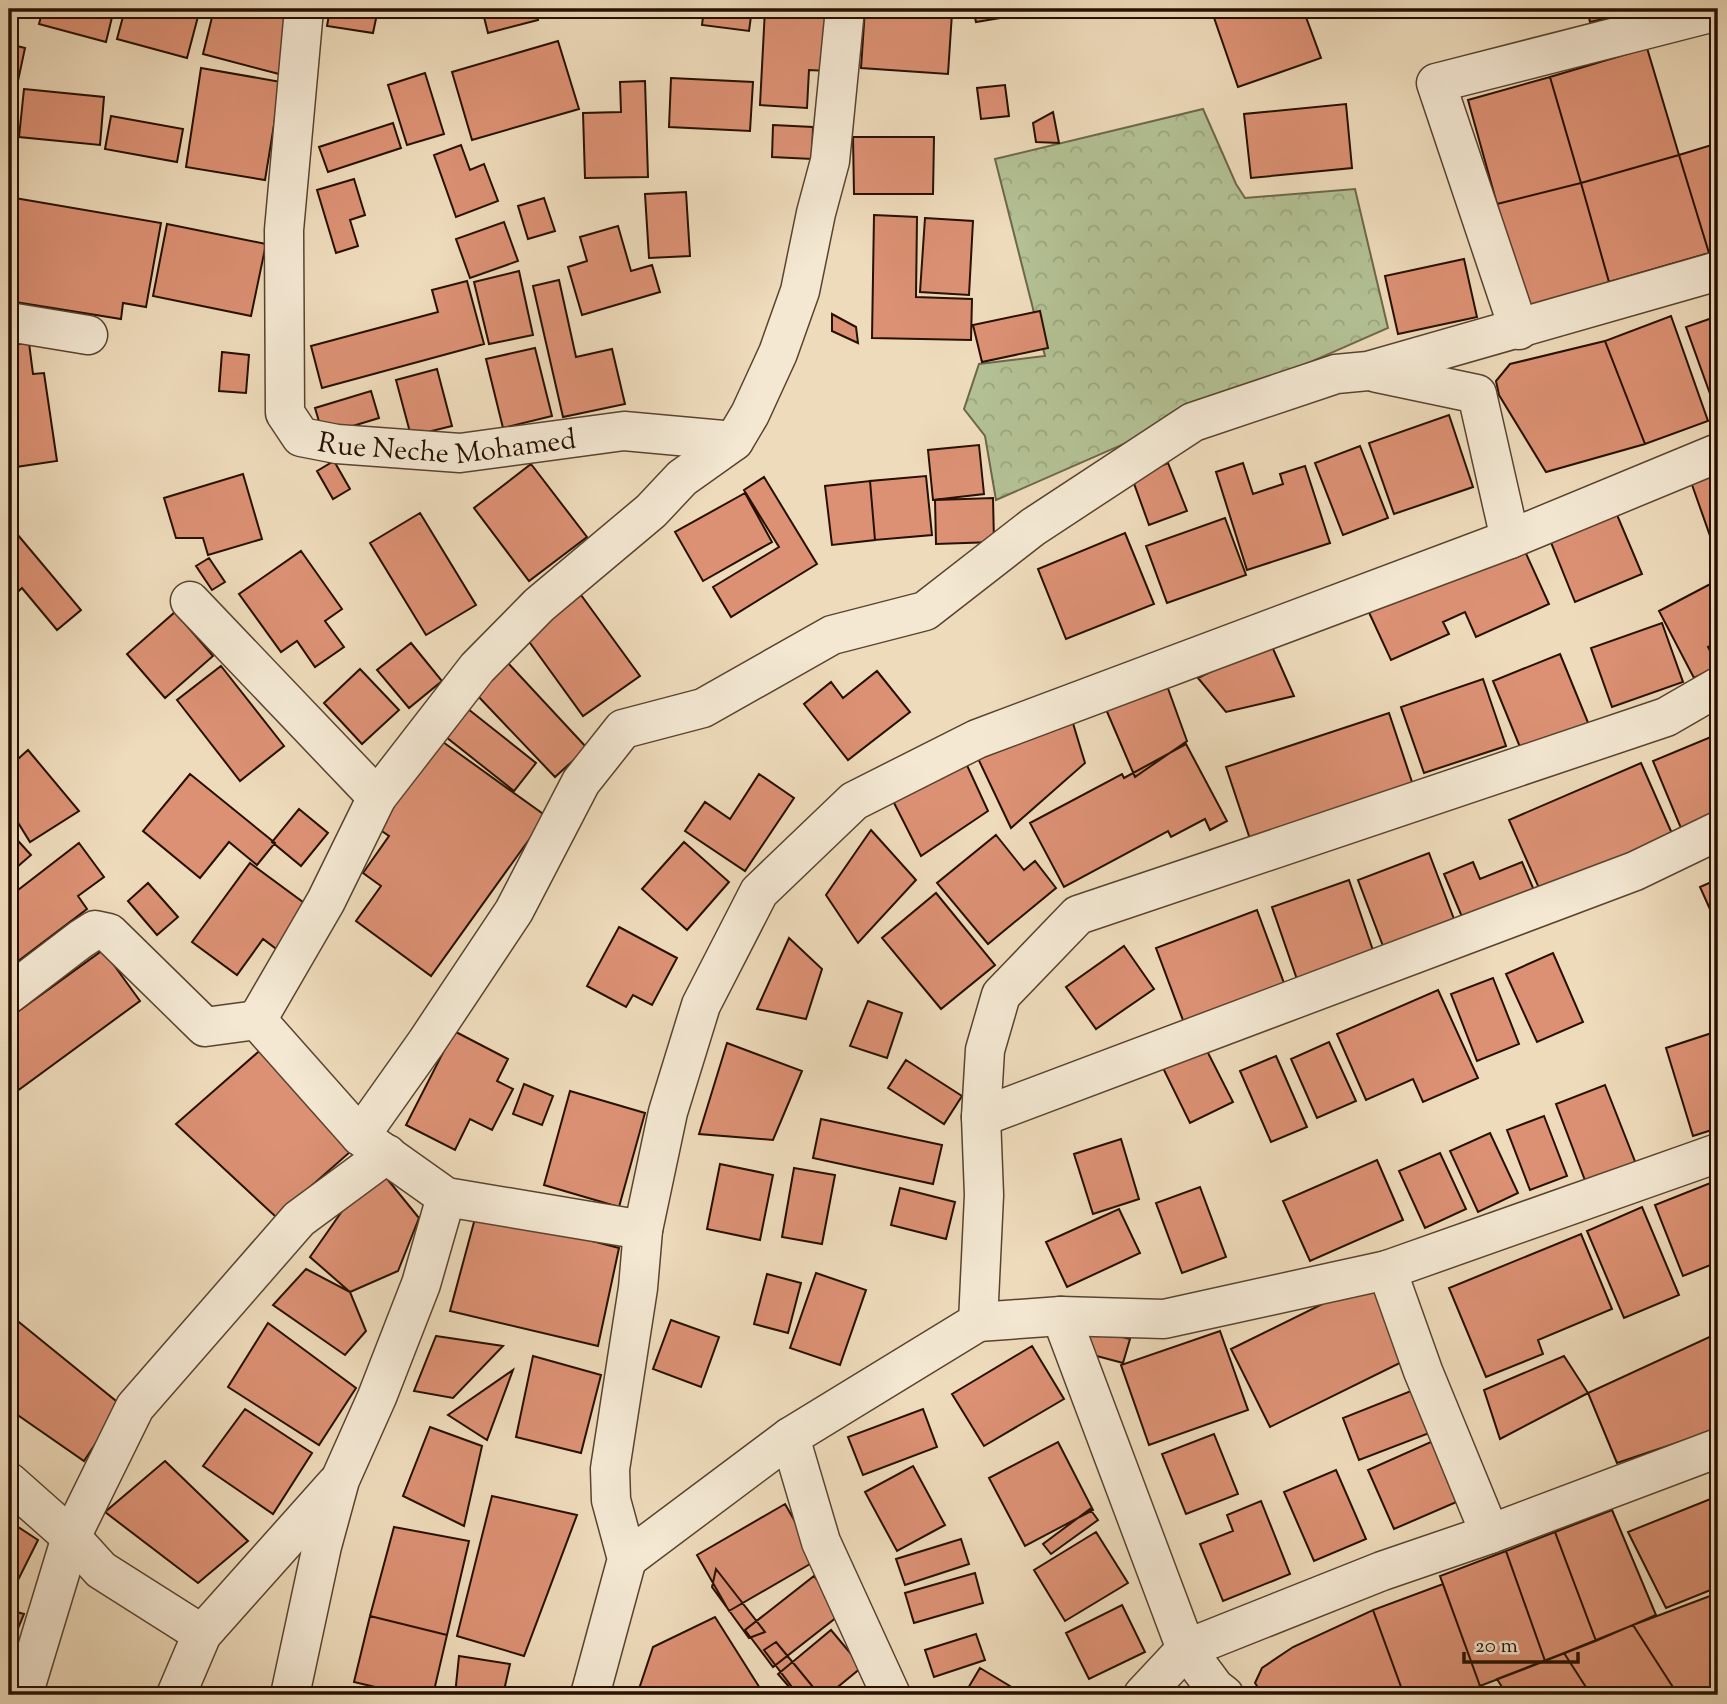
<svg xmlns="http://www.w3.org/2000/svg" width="1727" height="1704" viewBox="0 0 1727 1704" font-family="'Sorts Mill Goudy',serif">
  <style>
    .park { fill: url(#park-crowns); stroke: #6d684a; stroke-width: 2 }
    .building { fill: #dc9174; stroke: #271000; stroke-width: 2 }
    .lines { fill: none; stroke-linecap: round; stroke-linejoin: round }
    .minor-casing { stroke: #59432f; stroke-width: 41 }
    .minor { stroke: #f4e8d3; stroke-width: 38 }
    .labels { text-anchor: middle; stroke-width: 7; stroke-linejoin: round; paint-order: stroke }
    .street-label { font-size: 28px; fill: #271000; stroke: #f4e8d3 }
  </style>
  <defs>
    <pattern id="park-crowns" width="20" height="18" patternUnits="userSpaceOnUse" patternTransform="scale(1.75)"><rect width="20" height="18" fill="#b3c194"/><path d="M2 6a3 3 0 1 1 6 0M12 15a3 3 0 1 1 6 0" fill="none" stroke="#9aa57e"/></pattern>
  </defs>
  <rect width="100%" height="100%" fill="#eedbbb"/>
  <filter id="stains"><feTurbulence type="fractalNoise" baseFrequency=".00286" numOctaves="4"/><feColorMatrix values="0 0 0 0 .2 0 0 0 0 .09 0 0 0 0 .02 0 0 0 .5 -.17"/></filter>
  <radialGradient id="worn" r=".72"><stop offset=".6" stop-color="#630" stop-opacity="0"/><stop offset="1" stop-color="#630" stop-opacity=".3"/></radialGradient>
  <path class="park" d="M1203 109 1236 184 1245 198 1355 189 1388 328 996 500 985 436 964 409 979 364 1045 356 995 159Z"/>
  <path class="building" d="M43 9H114L106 42 39 24Z
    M125 9H200L187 58 117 39Z
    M214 9H295L279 74 203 54Z
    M330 9H378L373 33 327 26Z
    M482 9H535L538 20 488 33Z
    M704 9H752L749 31 702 25Z
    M765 9H831L828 71 809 70 807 108 760 105Z
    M865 9 952 13 948 74 861 68Z
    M973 9H1055L976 22Z
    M1211 9H1303L1321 58 1238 87Z
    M1587 9H1648L1590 22Z
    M558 41 579 109 472 140 452 72Z
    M9 44 25 48 9 123Z
    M1647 48 1679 155 1581 183 1550 77Z
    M201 68 281 82 265 180 186 167Z
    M425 73 444 134 407 145 388 85Z
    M1550 77 1581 183 1497 204 1468 100Z
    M671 78 753 82 750 131 669 127Z
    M645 81 648 177 585 178 583 113 621 112 620 82Z
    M1005 85 1009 116 981 119 977 88Z
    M24 89 104 97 100 145 19 137Z
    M1346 104 1352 168 1251 178 1244 114Z
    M1053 112 1059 143 1036 142 1033 123Z
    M111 116 183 129 177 162 105 149Z
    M393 123 401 148 328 172 319 147Z
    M773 125 813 127 812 159 772 157Z
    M853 137H934L933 194H854Z
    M1718 143V250L1709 253 1679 155Z
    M461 145 470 170 484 164 498 201 456 217 434 155Z
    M1679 155 1709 253 1609 282 1581 183Z
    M354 179 365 215 350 220 358 246 336 253 317 190Z
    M1581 183 1609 282 1528 309 1497 204Z
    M686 192 690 256 649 258 645 194Z
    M9 197 161 223 146 307 123 303 121 319 9 301Z
    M544 198 555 231 528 239 518 206Z
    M874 215 917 217 916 297 972 299 971 340 872 338Z
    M925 218 973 221 969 295 920 292Z
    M504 222 518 261 470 278 456 239Z
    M167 224 266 244 251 316 153 296Z
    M618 226 631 271 652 265 660 292 582 315 568 267 587 261 580 237Z
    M1464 259 1477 317 1398 334 1385 276Z
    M519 271 533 335 489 344 474 282Z
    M559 280 576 357 612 349 625 404 563 417 533 286Z
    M467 281 484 344 322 388 311 346 438 312 432 290Z
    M1040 311 1048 348 982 362 973 325Z
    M832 314 856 327 858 343 832 331Z
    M1671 316 1708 421 1645 444 1605 341Z
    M1718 316V416L1686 327Z
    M1605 341 1645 444 1546 472 1499 395 1496 381 1510 364Z
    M29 343 33 374 44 373 57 461 9 468V345Z
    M535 348 552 416 503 428 486 359Z
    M222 352 249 355 246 393 219 391Z
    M437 369 452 426 411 436 396 380Z
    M371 391 379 418 323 435 315 408Z
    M1449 415 1473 487 1394 514 1369 443Z
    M979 445 984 494 933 500 928 450Z
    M1360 446 1388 518 1343 535 1315 463Z
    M334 461 350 489 333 499 317 471Z
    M1168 463 1187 511 1149 525 1132 478Z
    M1243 463 1253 494 1283 484 1280 474 1305 466 1330 543 1247 570 1216 472Z
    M531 464 587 537 529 581 474 508Z
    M1718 473V546L1714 547 1691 482Z
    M243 474 262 539 208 555 203 538H176L164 498Z
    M926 476 932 535 875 540 870 481Z
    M764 477 817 564 731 617 713 587 779 547 744 490Z
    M870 481 875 540 832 545 825 486Z
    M745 493 772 542 703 581 675 532Z
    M993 498 994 542 936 544 935 500Z
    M1612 503 1642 574 1575 602 1546 530Z
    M420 513 476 605 426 635 370 543Z
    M1225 518 1246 575 1167 603 1146 546Z
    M1513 525 1549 604 1476 637 1465 612 1443 622 1449 634 1391 660 1359 591Z
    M12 528 81 610 57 630 22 588 9 600V530Z
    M1125 533 1154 604 1066 639 1038 569Z
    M301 551 342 609 325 621 344 647 315 667 297 641 281 652 239 594Z
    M209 558 225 582 212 590 196 566Z
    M1718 580V642L1708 647 1718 666 1694 678 1659 611Z
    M581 595 640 676 583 716 525 636Z
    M175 612 213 656 165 698 127 654Z
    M1662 623 1683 682 1612 707 1591 648Z
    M1270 642 1294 696 1226 712 1198 678Z
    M411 643 442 681 409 708 377 670Z
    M1560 654 1589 725 1522 752 1493 681Z
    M507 662 587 748 555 777 475 693Z
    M221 666 284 746 240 781 177 700Z
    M360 669 399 710 362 744 324 703Z
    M877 671 910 712 848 760 804 704 831 682 843 698Z
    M1483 679 1506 746 1424 773 1401 707Z
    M1166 683 1187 741 1135 777 1105 707Z
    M463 705 536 763 514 791 441 733Z
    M1389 713 1415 791 1252 845 1226 767Z
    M1072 720 1085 763 1011 828 974 750Z
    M1718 734V818L1683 833 1653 761Z
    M436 737 546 816 431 976 356 921 381 886 363 873 389 836 373 825Z
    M1186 744 1227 821 1210 830 1205 819 1171 837 1168 831 1064 887 1030 823 1122 774 1124 778Z
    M28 750 79 811 30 842 9 808V767Z
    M965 761 988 811 921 856 892 799Z
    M1641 763 1674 838 1542 895 1509 820Z
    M190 774 275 843 257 865 229 842 200 878 143 831Z
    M759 774 794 798 745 871 685 831 705 802 730 819Z
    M299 809 328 833 301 866 272 842Z
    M871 830 916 880 858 943 826 895Z
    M9 831 31 855 9 874Z
    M996 835 1024 870 1035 861 1056 888 988 944 937 883Z
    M684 842 729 882 687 930 642 889Z
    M79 843 104 877 78 896 87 909 9 968V897Z
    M1429 853 1457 927 1386 954 1358 880Z
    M1473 862 1480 879 1522 862 1536 895 1465 924 1444 874Z
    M250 863 311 908 279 951 263 939 237 975 192 942Z
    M1718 879V927L1700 887Z
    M1349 880 1377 962 1300 988 1272 907Z
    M148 883 178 917 157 935 128 901Z
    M936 893 995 965 941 1009 882 938Z
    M1257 910 1288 994 1187 1031 1156 948Z
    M619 927 677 958 652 1005 633 995 626 1007 587 986Z
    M789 938 822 969 806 1019 757 1009Z
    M1124 946 1154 989 1096 1029 1066 987Z
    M103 950 140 1001 9 1097V1018Z
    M1553 953 1583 1022 1537 1042 1506 974Z
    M1493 978 1519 1044 1477 1061 1451 994Z
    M1438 990 1478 1078 1423 1102 1413 1079 1366 1100 1337 1034Z
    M868 1001 902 1013 887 1058 850 1046Z
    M454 1031 508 1059 497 1081 513 1089 492 1130 470 1119 455 1150 406 1125Z
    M1718 1031V1128L1693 1136 1666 1048Z
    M1329 1042 1356 1101 1317 1118 1291 1059Z
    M727 1043 802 1071 773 1140 699 1134Z
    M1204 1045 1233 1102 1190 1123 1162 1066Z
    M265 1046 350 1152 276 1217 176 1124Z
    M1276 1056 1307 1127 1271 1142 1240 1071Z
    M906 1060 962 1096 944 1124 888 1088Z
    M524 1084 553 1096 542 1125 513 1114Z
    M1605 1085 1636 1164 1586 1183 1556 1104Z
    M570 1091 645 1113 619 1207 544 1185Z
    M1544 1116 1567 1176 1530 1190 1507 1130Z
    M821 1119 942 1145 933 1184 813 1158Z
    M1490 1133 1518 1193 1478 1212 1450 1151Z
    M1121 1139 1139 1199 1093 1214 1074 1154Z
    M1440 1153 1466 1209 1425 1228 1399 1171Z
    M1377 1160 1403 1220 1310 1261 1283 1201Z
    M375 1164 419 1218 398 1271 350 1292 310 1257Z
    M720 1164 773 1175 760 1240 707 1229Z
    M794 1168 835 1175 822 1244 782 1237Z
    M1718 1180V1262L1683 1276 1655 1205Z
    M1200 1187 1226 1257 1182 1273 1156 1203Z
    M900 1188 955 1202 946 1239 891 1225Z
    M1642 1207 1679 1295 1624 1318 1587 1231Z
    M1119 1209 1140 1253 1067 1287 1046 1242Z
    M477 1211 619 1248 598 1346 450 1311Z
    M1581 1234 1612 1309 1538 1340 1543 1354 1486 1377 1449 1288Z
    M306 1269 350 1292 366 1331 345 1355 273 1305Z
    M816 1273 866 1290 840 1365 790 1348Z
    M767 1274 801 1283 788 1333 754 1324Z
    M1375 1278 1414 1356 1270 1427 1231 1349Z
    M9 1314 121 1405 84 1461 9 1409Z
    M671 1320 719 1337 701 1387 653 1369Z
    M268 1323 356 1388 319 1445 228 1387Z
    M1085 1327 1130 1339 1123 1363 1078 1351Z
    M1220 1331 1248 1410 1149 1445 1121 1365Z
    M1718 1333V1429L1617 1463 1588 1393Z
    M436 1336 503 1346 453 1398 414 1391Z
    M1032 1346 1064 1399 984 1446 952 1394Z
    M533 1356 601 1375 581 1453 516 1437Z
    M1564 1356 1588 1393 1500 1439 1484 1390Z
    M513 1370 487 1440 448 1415Z
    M1416 1389 1432 1432 1359 1460 1343 1418Z
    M245 1409 312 1453 273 1514 203 1466Z
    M923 1409 937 1447 863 1475 848 1437Z
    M430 1427 482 1446 464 1526 403 1496Z
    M1214 1434 1238 1494 1186 1514 1162 1454Z
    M1442 1437 1468 1497 1394 1529 1368 1470Z
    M1058 1442 1093 1510 1025 1546 989 1478Z
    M165 1461 248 1541 198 1583 105 1512Z
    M913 1466 945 1525 897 1551 865 1492Z
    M1336 1470 1366 1539 1314 1561 1284 1492Z
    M492 1496 577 1515 524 1656 457 1636Z
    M1718 1496V1587L1666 1608 1628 1532Z
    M1261 1501 1290 1574 1223 1601 1200 1544 1233 1531 1227 1515Z
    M785 1504 817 1560 729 1611 697 1555Z
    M1090 1509 1098 1520 1051 1554 1043 1544Z
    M1612 1510 1656 1615 1596 1641 1555 1532Z
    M9 1521 38 1540 9 1598Z
    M394 1527 469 1541 447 1635 370 1616Z
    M1096 1532 1128 1583 1065 1621 1034 1570Z
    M1555 1532 1596 1641 1545 1661 1506 1551Z
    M961 1539 969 1564 905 1585 896 1559Z
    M1506 1551 1545 1661 1480 1686 1440 1576Z
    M716 1569 765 1632 749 1638 712 1587Z
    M975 1573 983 1603 914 1623 905 1593Z
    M814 1576 842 1613 773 1667 745 1630Z
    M1443 1584 1480 1686 1459 1695H1404L1373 1610Z
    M1718 1593V1695H1678L1633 1625Z
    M1122 1605 1145 1652 1089 1679 1066 1633Z
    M9 1610 24 1614 9 1650Z
    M1373 1610 1404 1695H1263L1255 1683 1262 1668 1293 1647Z
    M370 1616 447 1635 433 1695H409L354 1682Z
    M715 1617 763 1693 759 1695H637L653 1647Z
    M1633 1625 1678 1695H1591L1564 1653Z
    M831 1630 862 1667 828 1695H796L778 1674Z
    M976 1634 985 1660 934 1677 925 1650Z
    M776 1642 818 1693 815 1695H798L764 1650Z
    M1564 1653 1591 1695H1507L1497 1679Z
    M459 1656 510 1664 503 1695H455Z
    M980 1668 1018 1691 1015 1695H964Z"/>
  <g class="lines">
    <g class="minor-casing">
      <g id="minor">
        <path id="s1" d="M304 9 284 230 285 413 301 437 337 444 460 453 624 431 734 441"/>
        <path d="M9 322 88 335"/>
        <path d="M1519 330 1436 83 1718 11"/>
        <path d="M1377 373 1477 394 1510 539"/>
        <path d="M190 601 377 797"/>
        <path d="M9 994 81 939 95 930 109 933 205 1027 257 1020 360 1136 446 1197 643 1230"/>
        <path d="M257 1020 326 901 377 797 477 668 539 605 651 511 682 478 734 441 750 414 778 353 800 291 816 213 830 161 845 9"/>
        <path d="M981 1117 1635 871 1718 831"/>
        <path d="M360 1136 426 1043 514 911 581 782 623 729 703 708 832 635 925 611 1033 527 1193 422 1336 374 1368 371 1718 271"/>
        <path d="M1387 1270 1423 1371 1490 1534"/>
        <path d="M1061 1316 1186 1649 1215 1688 1224 1695"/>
        <path d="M978 1322 1061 1316 1164 1319 1387 1270 1718 1153"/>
        <path d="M790 1437 821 1542 891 1695"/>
        <path d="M9 1482 71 1537 101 1570 202 1634"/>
        <path d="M627 1559 790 1437 978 1322 984 1195 981 1117 985 1050 1001 995 1078 915 1666 717 1718 687"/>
        <path d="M23 1695 71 1537 135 1407 299 1219 387 1154"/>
        <path d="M176 1695 202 1634 336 1484"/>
        <path d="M290 1695 322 1546 340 1480 377 1397 421 1284 446 1197"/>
        <path d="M590 1695 627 1559 611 1500 610 1469 638 1288 643 1230 668 1112 701 1005 759 892 854 801 977 739 1510 539 1718 453"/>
        <path d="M1143 1695 1186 1649 1382 1571 1490 1534 1718 1448"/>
      </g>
    </g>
    <use href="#minor" class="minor"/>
  </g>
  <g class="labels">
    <g class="street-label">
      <text dy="10" stroke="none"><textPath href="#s1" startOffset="581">Rue Neche Mohamed</textPath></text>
    </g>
  </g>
  <rect width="1727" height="1704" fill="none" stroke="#eedbbb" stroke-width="35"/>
  <rect x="10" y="10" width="1706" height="1683" fill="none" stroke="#271000" stroke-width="3.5"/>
  <rect x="18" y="18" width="1692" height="1669" fill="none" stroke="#271000" stroke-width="2"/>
  <path d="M1464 1652v10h114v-10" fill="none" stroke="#271000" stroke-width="3.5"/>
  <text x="1475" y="1652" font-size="21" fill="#271000" stroke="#f4e8d3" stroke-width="5" paint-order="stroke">20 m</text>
  <rect width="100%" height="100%" filter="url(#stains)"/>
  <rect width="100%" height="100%" fill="url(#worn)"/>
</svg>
